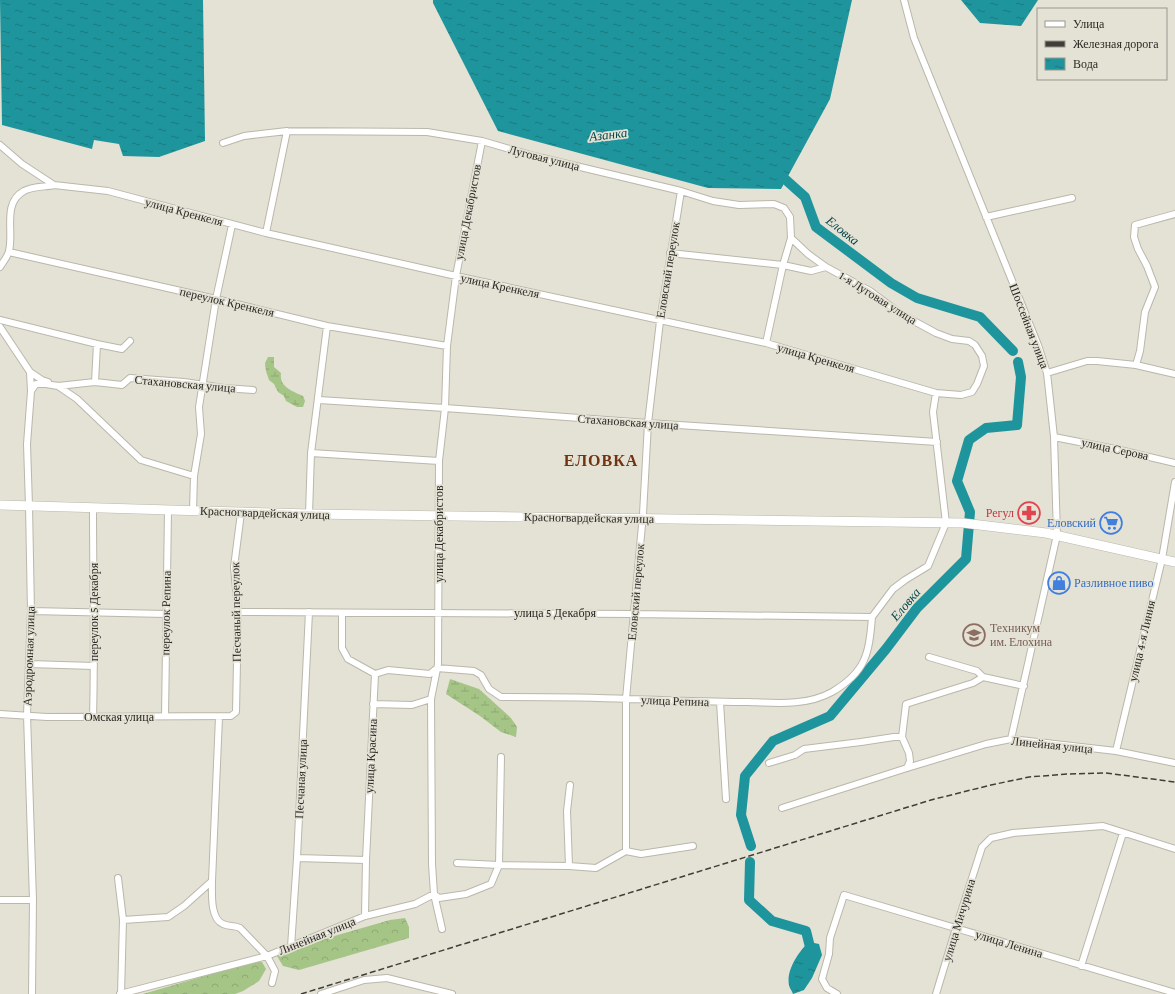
<svg xmlns="http://www.w3.org/2000/svg" width="1175" height="994" viewBox="0 0 1175 994" font-family="'Crimson Pro',serif">
  <style>
    .forest { fill: url(#forest-crowns) }
    .wetland { fill: url(#wetland-marsh) }
    .water { fill: url(#water-ripples) }
    .lines { fill: none; stroke-linecap: round; stroke-linejoin: round }
    .river { stroke: #1e959c; stroke-width: 10 }
    .street-casing { stroke: #bab7ab; stroke-width: 8 }
    .secondary-casing { stroke: #bab7ab; stroke-width: 10 }
    .street { stroke: #fff; stroke-width: 6 }
    .secondary { stroke: #fff; stroke-width: 9 }
    .rail { stroke: #403e38; stroke-width: 1.5; stroke-dasharray: 6 3; stroke-linecap: butt }
    .labels { text-anchor: middle; stroke-width: 3.5; stroke-linejoin: round; paint-order: stroke }
    .street-label { font-size: 12px; fill: #292823; stroke: #e4e1d5 }
    .health-label { font-size: 12px; fill: #be3a42; stroke: #e4e1d5; text-anchor: end }
    .shop-label { font-size: 12px; fill: #366cbe; stroke: #e4e1d5; text-anchor: end }
    .education-label { font-size: 12px; fill: #785e54; stroke: #e4e1d5; text-anchor: start }
    .water-label { font-size: 13px; font-style: italic; fill: #02474b; stroke: #e4e1d5 }
    .district-label { font-size: 16px; font-weight: bold; letter-spacing: 1px; fill: #723310; stroke: #e4e1d5 }
  </style>
  <defs>
    <pattern id="forest-crowns" width="20" height="18" patternUnits="userSpaceOnUse"><rect width="20" height="18" fill="#a5c586"/><path d="M2 6a3 3 0 1 1 6 0M12 15a3 3 0 1 1 6 0" fill="none" stroke="#8ea973"/></pattern>
    <pattern id="wetland-marsh" width="20" height="14" patternUnits="userSpaceOnUse"><rect width="20" height="14" fill="#a5c586"/><path d="M1 5h8M5 5V1M11 12h8M15 12V8" fill="none" stroke="#8ea973"/></pattern>
    <pattern id="water-ripples" width="26" height="14" patternUnits="userSpaceOnUse"><rect width="26" height="14" fill="#1e959c"/><path d="M2 4q2-2 4 0t4 0M15 11q2-2 4 0t4 0" fill="none" stroke="#1a7a7f"/></pattern>
  </defs>
  <rect width="100%" height="100%" fill="#e4e1d5"/>
  <path class="forest" d="M405 918 409 927V938L299 970 283 966 277 956 303 945 390 920Z
    M252 962H262L266 969 259 981 243 991 235 994H143Z"/>
  <path class="wetland" d="M268 357H274V367L281 373C279 387 292 391 303 396L305 401 303 407H297L286 401 284 396 278 392 274 384 269 380 266 371 265 363Z
    M450 679 479 689 511 718 517 727 516 737 501 732 480 716 446 694Z"/>
  <path class="water" d="M0 0H203L205 141 159 157 123 156 119 144 94 140 92 149 2 125Z
    M433 0H852L830 99 781 189 708 188 498 131 433 3Z
    M961 0H1038L1021 26 980 23Z
    M809 942 819 944 822 955 812 978 804 990 793 994C792 991 789 987 789 985 786 970 799 951 809 942Z"/>
  <g class="lines">
    <path class="river" d="M777 172 805 197 816 227 891 283 917 298 980 317 1013 351
      M751 846 741 815 745 776 773 741 830 716 886 649 917 608 966 559 970 512 957 481 969 440 986 428 1017 425 1021 377 1018 362
      M750 862 749 900 772 921 806 931 812 955"/>
    <g class="street-casing">
      <path id="street" d="M904 0 914 38 1038 345 1047 373 1050 400 1054 437 1057 535 1011 739
        M223 143 244 136 287 131 427 132 482 141 534 156 681 191 713 201 739 205 774 204 784 208 790 217 791 238 808 254 826 267
        M0 145 22 164 54 185 108 191 266 233 456 276 766 343 936 393 961 395 972 392 977 384 984 366 982 356 975 345 969 341 952 339 936 333 901 314 870 291 826 267 811 271 783 265 670 253
        M986 217 1072 198
        M266 233 287 131
        M9 252 216 299 327 326 447 346
        M0 267C3 262 8 256 9 251 14 231 2 203 24 191 32 186 46 187 54 185
        M0 320 97 344 122 349 130 341
        M0 327 30 372 31 391 27 444 29 506 31 611 27 715 33 900 32 994
        M766 343 783 265 791 238
        M1136 365 1140 351 1145 312 1155 287 1147 266 1138 249 1134 237 1135 225 1175 214
        M30 372 42 380 48 382
        M1047 373 1087 361H1097L1136 365 1175 374
        M95 382 97 344
        M58 386 77 399 141 460 194 476
        M31 391 36 384H46L58 386 95 382 122 385 130 378 184 382 224 388 253 390
        M319 400 445 408 648 423 937 442
        M1054 437 1120 450 1175 463
        M311 453 439 461
        M193 511 194 476 201 434 199 407 216 299 232 225
        M309 514 311 453 327 326
        M31 611 166 614
        M238 612 633 614 872 617
        M342 613V648L348 659 375 674 366 860 365 916
        M872 617 893 589 905 580 928 566 946 523 933 412 936 393
        M929 657 977 671 983 677 1024 686
        M29 664 94 666
        M375 674 388 670 430 674 437 668 474 671 481 675 489 689 501 697C543 697 585 697 628 699 668 700 708 702 749 702 776 703 807 706 832 692 866 672 869 654 872 617
        M720 702 726 799
        M373 704 412 705 431 699
        M0 714 47 717 231 716 236 712 238 612 234 567 241 513
        M165 716 168 510
        M93 717C95 647 93 577 93 507
        M1116 751 1162 559 1175 482
        M769 763 795 755 804 749 861 742 894 737H902
        M907 768 910 761 909 753 902 737 906 704 973 683 983 677
        M782 808 907 768 986 744 1011 739 1116 751 1175 763
        M626 851V699L643 514 648 423 660 321 681 191
        M297 858 366 860
        M457 863 499 865 501 757
        M569 866 567 811 570 785
        M118 878 123 920 121 994
        M212 881 219 717
        M0 900H33
        M123 920 168 917 184 906 212 881C212 893 210 919 223 924 229 927 234 925 240 928L267 956 275 971 272 983
        M442 929 434 894 432 864 431 699 438 664 439 461 445 408 447 346 456 276 482 141
        M291 947 297 858 309 612
        M1081 966 1123 833
        M120 994 267 956 365 916 415 904 434 894 439 898 466 894 491 884 499 865 569 866 596 868 626 851 641 854 693 846
        M321 994 364 980 387 978 452 994
        M837 994 827 988 822 979 829 954 830 938 844 895 1175 993
        M936 994 956 928 982 847 991 838 1013 833 1103 826 1175 849"/>
    </g>
    <g class="secondary-casing">
      <path id="secondary" d="M0 505 309 514 963 523 1046 533 1175 562"/>
    </g>
    <use href="#street" class="street"/>
    <use href="#secondary" class="secondary"/>
    <path class="rail" d="M301 994 931 800 991 785 1029 777 1067 774 1106 773 1175 782"/>
  </g>
  <defs>
    <g id="pharmacy-ring" transform="scale(1.15)"><circle r="9.5" fill="#e4e1d5" stroke="#e0444e" stroke-width="1.5"/><path d="M-2-6h4v4h4v4h-4v4h-4v-4h-4v-4h4Z" fill="#e0444e"/></g>
    <g id="supermarket-ring" transform="scale(1.15)"><circle r="9.5" fill="#e4e1d5" stroke="#3f7fe0" stroke-width="1.5"/><path d="M-6-5.5h2.5l.6 2H6L4.5 2H-2.5L-4.4-4H-6ZM-1.5 3.2a1.3 1.3 0 1 0 .1 0ZM3 3.2a1.3 1.3 0 1 0 .1 0Z" fill="#3f7fe0"/></g>
    <g id="shop-ring" transform="scale(1.15)"><circle r="9.5" fill="#e4e1d5" stroke="#3f7fe0" stroke-width="1.5"/><path d="M-5-2.5h2.3a2.7 3.5 0 0 1 5.4 0H5L5.5 6h-11ZM-1.5-2.5h3a1.5 2.3 0 0 0-3 0Z" fill="#3f7fe0"/></g>
    <g id="university-ring" transform="scale(1.15)"><circle r="9.5" fill="#e4e1d5" stroke="#8d6e63" stroke-width="1.5"/><path d="M0-5L7-2L0 1L-7-2ZM-4 1L0 2.5L4 1V4Q0 6-4 4Z" fill="#8d6e63"/></g>
  </defs>
  <g fill-rule="evenodd">
    <use href="#pharmacy-ring" x="1029" y="513"/>
    <use href="#supermarket-ring" x="1111" y="523"/>
    <use href="#shop-ring" x="1059" y="583"/>
    <use href="#university-ring" x="974" y="635"/>
  </g>
  <g class="labels">
    <g class="street-label">
      <text transform="translate(544 158) rotate(14)" y="4">Луговая улица</text>
      <text transform="translate(184 212) rotate(15)" y="4">улица Кренкеля</text>
      <text transform="translate(468 212) rotate(-79)" y="4">улица Декабристов</text>
      <text transform="translate(668 270) rotate(-81)" y="4">Еловский переулок</text>
      <text transform="translate(500 286) rotate(12)" y="4">улица Кренкеля</text>
      <text transform="translate(878 298) rotate(32)" y="4">1-я Луговая улица</text>
      <text transform="translate(227 302) rotate(13)" y="4">переулок Кренкеля</text>
      <text transform="translate(1029 326) rotate(69)" y="4">Шоссейная улица</text>
      <text transform="translate(816 358) rotate(16)" y="4">улица Кренкеля</text>
      <text transform="translate(185 384) rotate(5)" y="4">Стахановская улица</text>
      <text transform="translate(628 422) rotate(4)" y="4">Стахановская улица</text>
      <text transform="translate(1115 449) rotate(12)" y="4">улица Серова</text>
      <text transform="translate(265 513) rotate(2)" y="4">Красногвардейская улица</text>
      <text transform="translate(589 518) rotate(1)" y="4">Красногвардейская улица</text>
      <text transform="translate(439 534) rotate(-90)" y="4">улица Декабристов</text>
      <text transform="translate(636 592) rotate(-85)" y="4">Еловский переулок</text>
      <text transform="translate(94 612) rotate(-90)" y="4">переулок 5 Декабря</text>
      <text transform="translate(236 612) rotate(-91)" y="4">Песчаный переулок</text>
      <text transform="translate(166 613) rotate(-89)" y="4">переулок Репина</text>
      <text x="555" y="617">улица 5 Декабря</text>
      <text transform="translate(1142 641) rotate(-77)" y="4">улица 4-я Линия</text>
      <text transform="translate(29 656) rotate(-88)" y="4">Аэродромная улица</text>
      <text transform="translate(675 701) rotate(2)" y="4">улица Репина</text>
      <text x="119" y="721">Омская улица</text>
      <text transform="translate(1052 745) rotate(6)" y="4">Линейная улица</text>
      <text transform="translate(371 756) rotate(-87)" y="4">улица Красина</text>
      <text transform="translate(301 779) rotate(-87)" y="4">Песчаная улица</text>
      <text transform="translate(959 920) rotate(-73)" y="4">улица Мичурина</text>
      <text transform="translate(317 936) rotate(-22)" y="4">Линейная улица</text>
      <text transform="translate(1009 944) rotate(17)" y="4">улица Ленина</text>
    </g>
    <g class="health-label">
      <text x="1014" y="517">Регул</text>
    </g>
    <g class="shop-label">
      <text x="1096" y="527">Еловский</text>
      <text x="1074" y="587" text-anchor="start">Разливное пиво</text>
    </g>
    <g class="education-label">
      <text x="990" y="632">Техникум<tspan x="990" dy="14">им. Елохина</tspan></text>
    </g>
    <g class="water-label">
      <text transform="translate(608 134) rotate(-7)" y="5">Азанка</text>
      <text transform="translate(843 230) rotate(38)" y="5">Еловка</text>
      <text transform="translate(905 604) rotate(-50)" y="5">Еловка</text>
    </g>
    <g class="district-label">
      <text x="601" y="466">ЕЛОВКА</text>
    </g>
  </g>
  <rect x="1037" y="8" width="130" height="72" fill="#e4e1d5" stroke="#99978e"/>
  <rect x="1045" y="21" width="20" height="6" fill="#ffffff" stroke="#99978e"/>
  <text x="1073" y="28" font-size="12" fill="#292823">Улица</text>
  <rect x="1045" y="41" width="20" height="6" fill="#403e38" stroke="#99978e"/>
  <text x="1073" y="48" font-size="12" fill="#292823">Железная дорога</text>
  <rect x="1045" y="58" width="20" height="12" fill="url(#water-ripples)" stroke="#99978e"/>
  <text x="1073" y="68" font-size="12" fill="#292823">Вода</text>
</svg>
